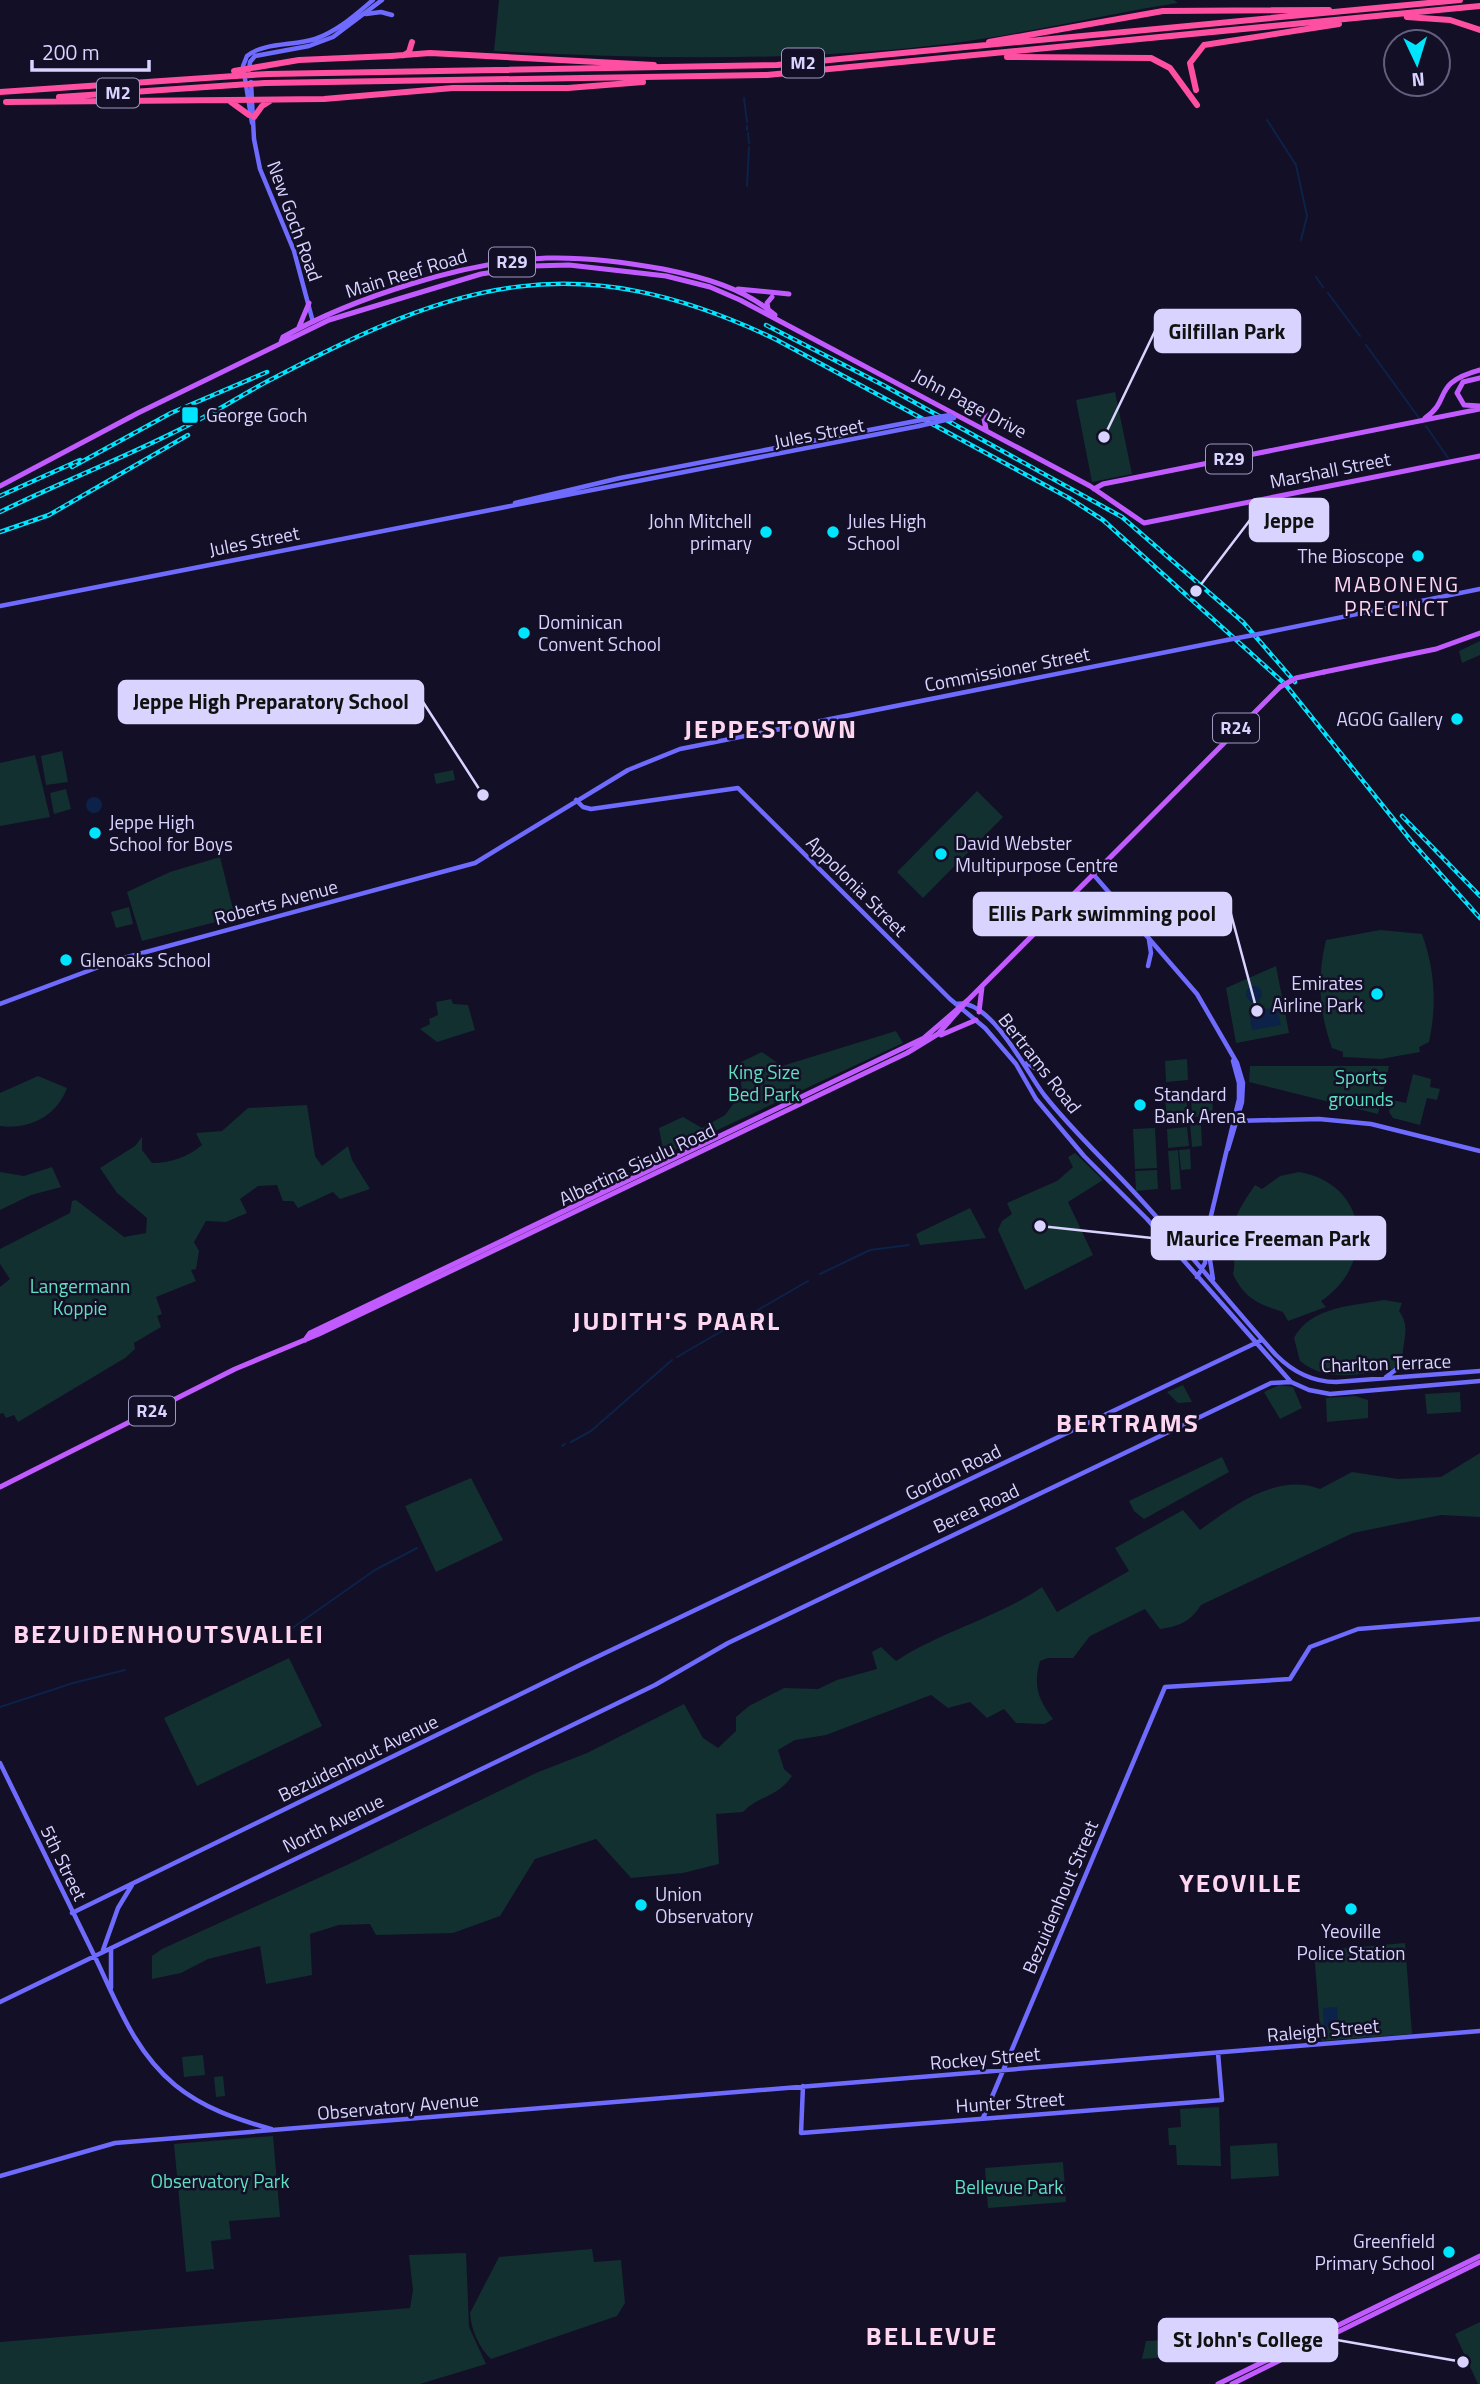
<svg xmlns="http://www.w3.org/2000/svg" width="1480" height="2384" viewBox="0 0 1480 2384" font-family="'Titillium Web',sans-serif">
  <style>
    .green { fill: #12302f }
    .water { fill: #0c2248 }
    .lines { fill: none; stroke-linecap: round; stroke-linejoin: round }
    .stream { stroke: #0c2248; stroke-width: 2 }
    .secondary { stroke: #6f6bff; stroke-width: 4.5 }
    .primary { stroke: #c25bff; stroke-width: 5 }
    .highway { stroke: #ff4fa3; stroke-width: 6 }
    .rail-casing { stroke: #00e5ff; stroke-width: 4.5 }
    .rail { stroke: #130f26; stroke-width: 2; stroke-dasharray: 5; stroke-linecap: butt }
    .secondary-bridge { stroke: #6f6bff; stroke-width: 4.5 }
    .primary-bridge { stroke: #c25bff; stroke-width: 5 }
    .highway-bridge { stroke: #ff4fa3; stroke-width: 6 }
    .poi-dot { fill: #00e5ff; stroke: #130f26; stroke-width: 2.5 }
    .labels { text-anchor: middle; stroke-width: 5; stroke-linejoin: round; paint-order: stroke }
    .shield { fill: #130f26; stroke: #9e99be; stroke-width: 2 }
    .shield-label { font-size: 18px; font-weight: bold; fill: #d9d4ff }
    .street-label { font-size: 19px; fill: #d9d4ff; stroke: #130f26 }
    .poi-label { font-size: 19px; fill: #d9d4ff; stroke: #130f26; text-anchor: start }
    .park-label { font-size: 19px; fill: #5fe0c0; stroke: #130f26 }
    .neighbourhood-label { font-size: 21px; letter-spacing: 2px; fill: #ffd6f0; stroke: #130f26 }
    .district-label { font-size: 26px; font-weight: bold; letter-spacing: 2px; fill: #ffd6f0; stroke: #130f26 }
    .leader { fill: none; stroke: #d9d4ff; stroke-width: 2.5 }
    .callout-dot { fill: #d9d4ff; stroke: #130f26; stroke-width: 2.5 }
    .callout { fill: #d9d4ff; stroke: #d9d4ff; stroke-width: 2.5 }
    .callout-label { font-size: 21px; text-anchor: middle; font-weight: bold; fill: #111 }
  </style>
  <rect width="100%" height="100%" fill="#130f26"/>
  <path class="green" d="M499 0H1174L1178 3C1101 15 1024 34 947 44 796 62 646 59 494 51Z
    M1115 392 1132 474 1092 482 1076 400Z
    M1480 641V655L1462 663 1459 651Z
    M62 751 68 782 46 785 41 756Z
    M35 755 50 817 0 826V763Z
    M453 770 455 780 436 784 434 774Z
    M66 789 71 809 54 814 50 793Z
    M977 791 1003 817 923 898 897 872Z
    M220 857 235 917 142 941 127 892 170 872Z
    M129 907 133 924 116 928 111 912Z
    M1380 930 1422 934C1435 970 1437 1005 1429 1042L1419 1047 1420 1052 1381 1059 1343 1057V1052L1332 1048C1319 1013 1317 977 1326 940Z
    M1276 966 1289 1033 1236 1043 1226 988Z
    M451 999 453 1004 468 1005 475 1030 437 1042 420 1029 430 1024 429 1019 438 1015 436 1002Z
    M896 1031 903 1043 664 1155 659 1128 683 1117 702 1128 725 1115 742 1092 739 1063 762 1052 782 1066Z
    M1187 1059 1188 1080 1166 1082 1165 1061Z
    M1250 1066H1389L1378 1114 1249 1082Z
    M1413 1074 1431 1079 1430 1087 1440 1089 1437 1100 1427 1098 1420 1125 1393 1118 1389 1112 1392 1100 1406 1103Z
    M38 1076 67 1088C57 1116 29 1130 0 1126V1093Z
    M1212 1094 1213 1116 1192 1117 1191 1095Z
    M1186 1096 1188 1117 1167 1119 1165 1098Z
    M307 1105 315 1156 322 1166 348 1146 352 1160 370 1189 340 1199 333 1192 298 1208 293 1201H283L277 1185 258 1186 240 1199 247 1213 226 1222 206 1221 194 1242 199 1251 196 1269 191 1270 196 1281 156 1297 162 1314 157 1316 161 1327 134 1343 135 1349 125 1358 18 1422 14 1415 6 1418 3 1413 0 1414V1287L10 1279 0 1264V1249L70 1213 72 1201 76 1200 124 1237 146 1233 147 1218 117 1193 100 1168 135 1146 142 1137V1150L152 1163C170 1163 188 1157 202 1145L196 1133 222 1131 248 1108Z
    M1201 1123 1202 1146 1192 1147 1190 1123Z
    M1187 1127 1189 1146 1168 1148 1167 1129Z
    M1155 1128 1157 1168 1135 1169 1133 1129Z
    M1190 1149 1191 1169 1181 1170 1179 1150Z
    M1178 1150 1181 1189 1171 1190 1168 1151Z
    M1075 1153 1103 1180 1068 1202 1093 1255 1025 1290 998 1230 1002 1221 1012 1214 1007 1203 1057 1181 1073 1167 1068 1157Z
    M52 1167 61 1187 31 1195 0 1210V1172L24 1176Z
    M1157 1170 1158 1189 1136 1191 1135 1171Z
    M1299 1172C1370 1184 1376 1265 1321 1301L1326 1307 1288 1321 1283 1312C1258 1304 1244 1298 1233 1274 1236 1263 1233 1253 1232 1241 1231 1219 1243 1203 1255 1185L1262 1189 1280 1176Z
    M970 1208 986 1238 920 1245 916 1234Z
    M1384 1300 1402 1303 1399 1311C1412 1329 1401 1342 1403 1360L1394 1369C1362 1373 1328 1384 1300 1361L1294 1338C1311 1306 1353 1306 1384 1300Z
    M1183 1385 1192 1402 1178 1403 1167 1392Z
    M1279 1385 1293 1387 1302 1408 1280 1419 1264 1392Z
    M1460 1392 1461 1412 1427 1414 1425 1394Z
    M1355 1396 1368 1400V1418L1327 1422 1326 1398Z
    M1480 1453V1517L1441 1515 1353 1533 1201 1605C1190 1622 1180 1626 1160 1629L1145 1609 1090 1636 1073 1658H1048L1040 1661C1033 1686 1038 1699 1053 1719L1045 1724 1016 1723 1004 1709 987 1718 970 1702 948 1708 931 1695 826 1735 795 1740 778 1750 784 1769 792 1776C777 1798 759 1795 743 1812L716 1814 719 1864 683 1873 631 1878 596 1839 535 1859 500 1916 453 1933 376 1935 370 1924 339 1925 310 1934 312 1975 266 1984 260 1946 208 1959 181 1973 152 1979V1956L162 1949 347 1865 536 1773 587 1753 684 1704 703 1738 718 1748 736 1731V1717L749 1706 784 1688 818 1689 837 1680 877 1669 872 1652 881 1647 896 1661C942 1631 997 1618 1042 1587L1057 1612 1129 1571 1115 1548 1183 1510 1200 1530C1232 1507 1277 1472 1320 1489L1352 1472 1398 1479 1441 1477Z
    M1222 1457 1229 1472 1144 1519 1134 1511 1129 1501Z
    M471 1478 503 1540 436 1572 405 1506Z
    M289 1658 322 1726 197 1786 164 1718Z
    M1405 1943 1412 2034 1321 2041 1314 1951Z
    M203 2055 205 2075 184 2077 182 2057Z
    M223 2076 225 2096 216 2097 214 2077Z
    M1219 2107 1221 2166 1177 2165 1176 2145H1169L1168 2128 1181 2127 1180 2109Z
    M273 2136 280 2217 229 2221 231 2239 211 2241 214 2269 186 2272 174 2144Z
    M1277 2143 1279 2176 1231 2179 1230 2146Z
    M1063 2162 1066 2202 988 2208 985 2168Z
    M592 2249 594 2262 621 2260 625 2303 617 2316 491 2359C479 2348 471 2329 470 2313L499 2257Z
    M466 2253 469 2327 486 2364 420 2384H0V2342L410 2308 413 2290 409 2255Z
    M1480 2322V2384H1478L1455 2334Z
    M1182 2339 1183 2356 1142 2359 1146 2341Z"/>
  <path class="water" d="M86 805a8 8 0 1 1 16 0a8 8 0 1 1-16 0Z
    M1246 994a8 8 0 1 1 16 0a8 8 0 1 1-16 0Z
    M1277 1007 1281 1025 1252 1030 1249 1012Z
    M1337 2007 1338 2026 1324 2027 1323 2008Z"/>
  <g class="lines">
    <path class="stream" d="M744 98 747 122
      M1267 120 1296 165 1307 216 1301 240
      M747 126V130
      M748 133 749 143
      M747 186 749 147
      M1316 277 1323 287
      M1328 293 1360 336
      M1366 345 1419 418
      M1426 426 1448 458
      M820 1274 870 1250 909 1245
      M677 1357 808 1281
      M571 1442 591 1431 672 1360
      M562 1446 565 1444
      M291 1629 375 1570 417 1548
      M0 1707 73 1683 125 1670"/>
    <path class="secondary" d="M366 14 381 12 392 15
      M249 70 250 62 255 56 309 46 333 37 382 0
      M251 82 254 139 260 169 294 251 313 322
      M252 123 243 66 247 56C264 42 294 46 315 39 338 31 355 15 373 0
      M515 503 620 478 916 421
      M0 606 919 426
      M1259 634 1480 589
      M576 800 583 807 591 809 738 788 950 999 985 1028 1016 1064 1036 1099 1084 1156 1147 1219 1291 1382 1309 1390 1330 1394 1480 1381
      M1093 874 1197 994 1237 1063 1243 1083 1242 1102 1228 1149
      M1148 966 1151 953 1149 940
      M0 1004 120 959 475 863 628 770 680 749 1227 640
      M956 1004C991 997 1027 1074 1045 1096 1075 1134 1111 1166 1143 1202 1189 1252 1231 1305 1276 1355 1293 1372 1312 1382 1336 1382L1480 1371
      M1027 1063 1036 1069 1045 1068
      M1233 1121 1319 1119 1371 1124 1480 1151
      M1208 1247 1213 1279
      M1197 1277 1205 1263 1208 1228 1239 1099V1083L1233 1061
      M1386 1377 1405 1363
      M0 1763C31 1827 63 1891 94 1955 117 2002 133 2050 175 2085 203 2108 236 2119 271 2129
      M72 1913 582 1664 1262 1340
      M103 1950 118 1908 132 1885
      M111 1988V1948
      M0 2002 655 1685 728 1643 1271 1383 1291 1382
      M803 2086 801 2133 1222 2100 1218 2053
      M983 2118 1165 1687 1290 1679 1310 1647 1358 1629 1480 1619
      M0 2176 115 2143 1480 2031"/>
    <path class="primary" d="M738 289 789 294
      M768 309 767 303 772 297
      M299 327 309 303
      M281 342 283 337C353 298 466 261 547 258 585 257 625 262 663 269 703 277 744 288 775 315
      M1480 378 1463 382 1457 393 1464 405 1480 406
      M1425 418C1453 399 1430 384 1480 370
      M986 429 984 419 990 414
      M0 486 138 413 329 320 481 274 532 266 569 265 666 276 710 287 740 300 1090 486 1144 523 1480 456
      M1094 489 1103 484 1480 409
      M1324 672 1436 649 1480 633
      M979 1012 982 987
      M941 1035 976 1020
      M305 1340 310 1333 924 1038 968 1000 1280 687
      M0 1487 235 1369 319 1334 907 1053 938 1034 968 1000
      M1218 2384 1480 2256
      M1232 2384 1480 2262"/>
    <path class="highway" d="M1407 17 1450 20 1480 30
      M989 42 1163 11 1329 10
      M404 55 409 52 412 42
      M391 56 430 53 654 65
      M1007 57 1151 58 1170 68 1197 105
      M268 74 777 65 1460 0
      M265 83 767 75 1480 6
      M1196 90 1190 63 1204 45 1339 24
      M0 92 235 76
      M59 97 235 85
      M6 102 324 99 453 88H568L643 82
      M231 102 249 115
      M254 117 262 106 270 101"/>
    <g class="rail-casing">
      <path id="rail" d="M766 325 883 385 1122 517 1243 622 1295 682
        M72 467 171 413 267 372
        M0 496 80 460
        M0 512C67 479 137 453 202 418 226 406 248 391 272 379 458 281 575 244 775 339L1069 498 1103 520 1285 684 1412 842 1480 918
        M0 532 49 515 188 435
        M1402 816 1480 896"/>
    </g>
    <use href="#rail" class="rail"/>
    <path class="secondary-bridge" d="M916 421 950 415
      M919 426 954 418
      M1227 640 1259 634"/>
    <path class="primary-bridge" d="M1280 687 1296 678 1324 672"/>
    <path class="highway-bridge" d="M234 71 299 60 391 56
      M235 76 268 74
      M235 85 265 83"/>
  </g>
  <g class="poi-dot">
    <rect x="181" y="406" width="18" height="18" rx="3.5"/>
    <circle cx="766" cy="532" r="7"/>
    <circle cx="833" cy="532" r="7"/>
    <circle cx="1418" cy="556" r="7"/>
    <circle cx="524" cy="633" r="7"/>
    <circle cx="1457" cy="719" r="7"/>
    <circle cx="95" cy="833" r="7"/>
    <circle cx="941" cy="854" r="7"/>
    <circle cx="66" cy="960" r="7"/>
    <circle cx="1377" cy="994" r="7"/>
    <circle cx="1140" cy="1105" r="7"/>
    <circle cx="641" cy="1905" r="7"/>
    <circle cx="1351" cy="1909" r="7"/>
    <circle cx="1449" cy="2252" r="7"/>
  </g>
  <g class="labels">
    <g class="shield">
      <rect x="782" y="48.5" width="42" height="29" rx="5"/>
      <rect x="97" y="78.5" width="42" height="29" rx="5"/>
      <rect x="489" y="247.5" width="46" height="29" rx="5"/>
      <rect x="1206" y="444.5" width="46" height="29" rx="5"/>
      <rect x="1213" y="713.5" width="46" height="29" rx="5"/>
      <rect x="129" y="1396.5" width="46" height="29" rx="5"/>
    </g>
    <g class="shield-label">
      <text x="803" y="69">M2</text>
      <text x="118" y="99">M2</text>
      <text x="512" y="268">R29</text>
      <text x="1229" y="465">R29</text>
      <text x="1236" y="734">R24</text>
      <text x="152" y="1417">R24</text>
    </g>
    <g class="street-label">
      <text transform="translate(295 221) rotate(70)" y="7">New Goch Road</text>
      <text transform="translate(406 273) rotate(-17)" y="7">Main Reef Road</text>
      <text transform="translate(970 403) rotate(28)" y="7">John Page Drive</text>
      <text transform="translate(819 433) rotate(-11)" y="7">Jules Street</text>
      <text transform="translate(1330 470) rotate(-11)" y="7">Marshall Street</text>
      <text transform="translate(254 541) rotate(-11)" y="7">Jules Street</text>
      <text transform="translate(1007 669) rotate(-11)" y="7">Commissioner Street</text>
      <text transform="translate(857 886) rotate(45)" y="7">Appolonia Street</text>
      <text transform="translate(276 902) rotate(-15)" y="7">Roberts Avenue</text>
      <text transform="translate(1040 1063) rotate(52)" y="7">Bertrams Road</text>
      <text transform="translate(637 1164) rotate(-25)" y="7">Albertina Sisulu Road</text>
      <text transform="translate(1386 1363) rotate(-2)" y="7">Charlton Terrace</text>
      <text transform="translate(953 1472) rotate(-26)" y="7">Gordon Road</text>
      <text transform="translate(976 1508) rotate(-25)" y="7">Berea Road</text>
      <text transform="translate(358 1758) rotate(-26)" y="7">Bezuidenhout Avenue</text>
      <text transform="translate(333 1823) rotate(-26)" y="7">North Avenue</text>
      <text transform="translate(64 1863) rotate(64)" y="7">5th Street</text>
      <text transform="translate(1060 1897) rotate(-67)" y="7">Bezuidenhout Street</text>
      <text transform="translate(1323 2030) rotate(-5)" y="7">Raleigh Street</text>
      <text transform="translate(985 2058) rotate(-5)" y="7">Rockey Street</text>
      <text transform="translate(1010 2102) rotate(-4)" y="7">Hunter Street</text>
      <text transform="translate(398 2106) rotate(-5)" y="7">Observatory Avenue</text>
    </g>
    <g class="poi-label">
      <text x="206" y="422">George Goch</text>
      <text x="752" y="528" text-anchor="end">John Mitchell<tspan x="752" dy="22">primary</tspan></text>
      <text x="847" y="528">Jules High<tspan x="847" dy="22">School</tspan></text>
      <text x="1404" y="563" text-anchor="end">The Bioscope</text>
      <text x="538" y="629">Dominican<tspan x="538" dy="22">Convent School</tspan></text>
      <text x="1443" y="726" text-anchor="end">AGOG Gallery</text>
      <text x="109" y="829">Jeppe High<tspan x="109" dy="22">School for Boys</tspan></text>
      <text x="955" y="850">David Webster<tspan x="955" dy="22">Multipurpose Centre</tspan></text>
      <text x="80" y="967">Glenoaks School</text>
      <text x="1363" y="990" text-anchor="end">Emirates<tspan x="1363" dy="22">Airline Park</tspan></text>
      <text x="1154" y="1101">Standard<tspan x="1154" dy="22">Bank Arena</tspan></text>
      <text x="655" y="1901">Union<tspan x="655" dy="22">Observatory</tspan></text>
      <text x="1351" y="1938" text-anchor="middle">Yeoville<tspan x="1351" dy="22">Police Station</tspan></text>
      <text x="1435" y="2248" text-anchor="end">Greenfield<tspan x="1435" dy="22">Primary School</tspan></text>
    </g>
    <g class="park-label">
      <text x="764" y="1079">King Size<tspan x="764" dy="22">Bed Park</tspan></text>
      <text x="1361" y="1084">Sports<tspan x="1361" dy="22">grounds</tspan></text>
      <text x="80" y="1293">Langermann<tspan x="80" dy="22">Koppie</tspan></text>
      <text x="220" y="2188">Observatory Park</text>
      <text x="1009" y="2194">Bellevue Park</text>
    </g>
    <g class="neighbourhood-label">
      <text x="1397" y="592">MABONENG<tspan x="1397" dy="24">PRECINCT</tspan></text>
    </g>
    <g class="district-label">
      <text x="771" y="738">JEPPESTOWN</text>
      <text x="677" y="1330">JUDITH'S PAARL</text>
      <text x="1128" y="1432">BERTRAMS</text>
      <text x="169" y="1643">BEZUIDENHOUTSVALLEI</text>
      <text x="1241" y="1892">YEOVILLE</text>
      <text x="932" y="2345">BELLEVUE</text>
    </g>
  </g>
  <path class="leader" d="M1104 437L1155 331M1196 591L1250 520M483 795L423 702M1257 1011L1231 914M1040 1226L1152 1238M1463 2362L1337 2340"/>
  <g class="callout-dot">
    <circle cx="1104" cy="437" r="7"/>
    <circle cx="1196" cy="591" r="7"/>
    <circle cx="483" cy="795" r="7"/>
    <circle cx="1257" cy="1011" r="7"/>
    <circle cx="1040" cy="1226" r="7"/>
    <circle cx="1463" cy="2362" r="7"/>
  </g>
  <g class="callout">
    <rect x="1155" y="310" width="145" height="42" rx="7"/>
    <rect x="1250" y="499" width="78" height="42" rx="7"/>
    <rect x="119" y="681" width="304" height="42" rx="7"/>
    <rect x="974" y="893" width="257" height="42" rx="7"/>
    <rect x="1152" y="1217" width="233" height="42" rx="7"/>
    <rect x="1159" y="2319" width="178" height="42" rx="7"/>
  </g>
  <g class="callout-label">
    <text x="1227" y="339">Gilfillan Park</text>
    <text x="1289" y="528">Jeppe</text>
    <text x="271" y="709">Jeppe High Preparatory School</text>
    <text x="1102" y="921">Ellis Park swimming pool</text>
    <text x="1268" y="1246">Maurice Freeman Park</text>
    <text x="1248" y="2347">St John's College</text>
  </g>
  <g transform="translate(1417 63) rotate(176)"><circle r="33" fill="#130f26" stroke="#625e7d" stroke-width="2"/>
  <path d="M0-5L12 26L0 18L-12 26Z" fill="#00e5ff"/>
  <text y="-10" font-size="19" font-weight="bold" text-anchor="middle" fill="#d9d4ff">N</text>
  </g>
  <path d="M32 60v10h117v-10" fill="none" stroke="#d9d4ff" stroke-width="3.5"/>
  <text x="42" y="60" font-size="21" fill="#d9d4ff" stroke="#130f26" stroke-width="5" paint-order="stroke">200 m</text>
</svg>
